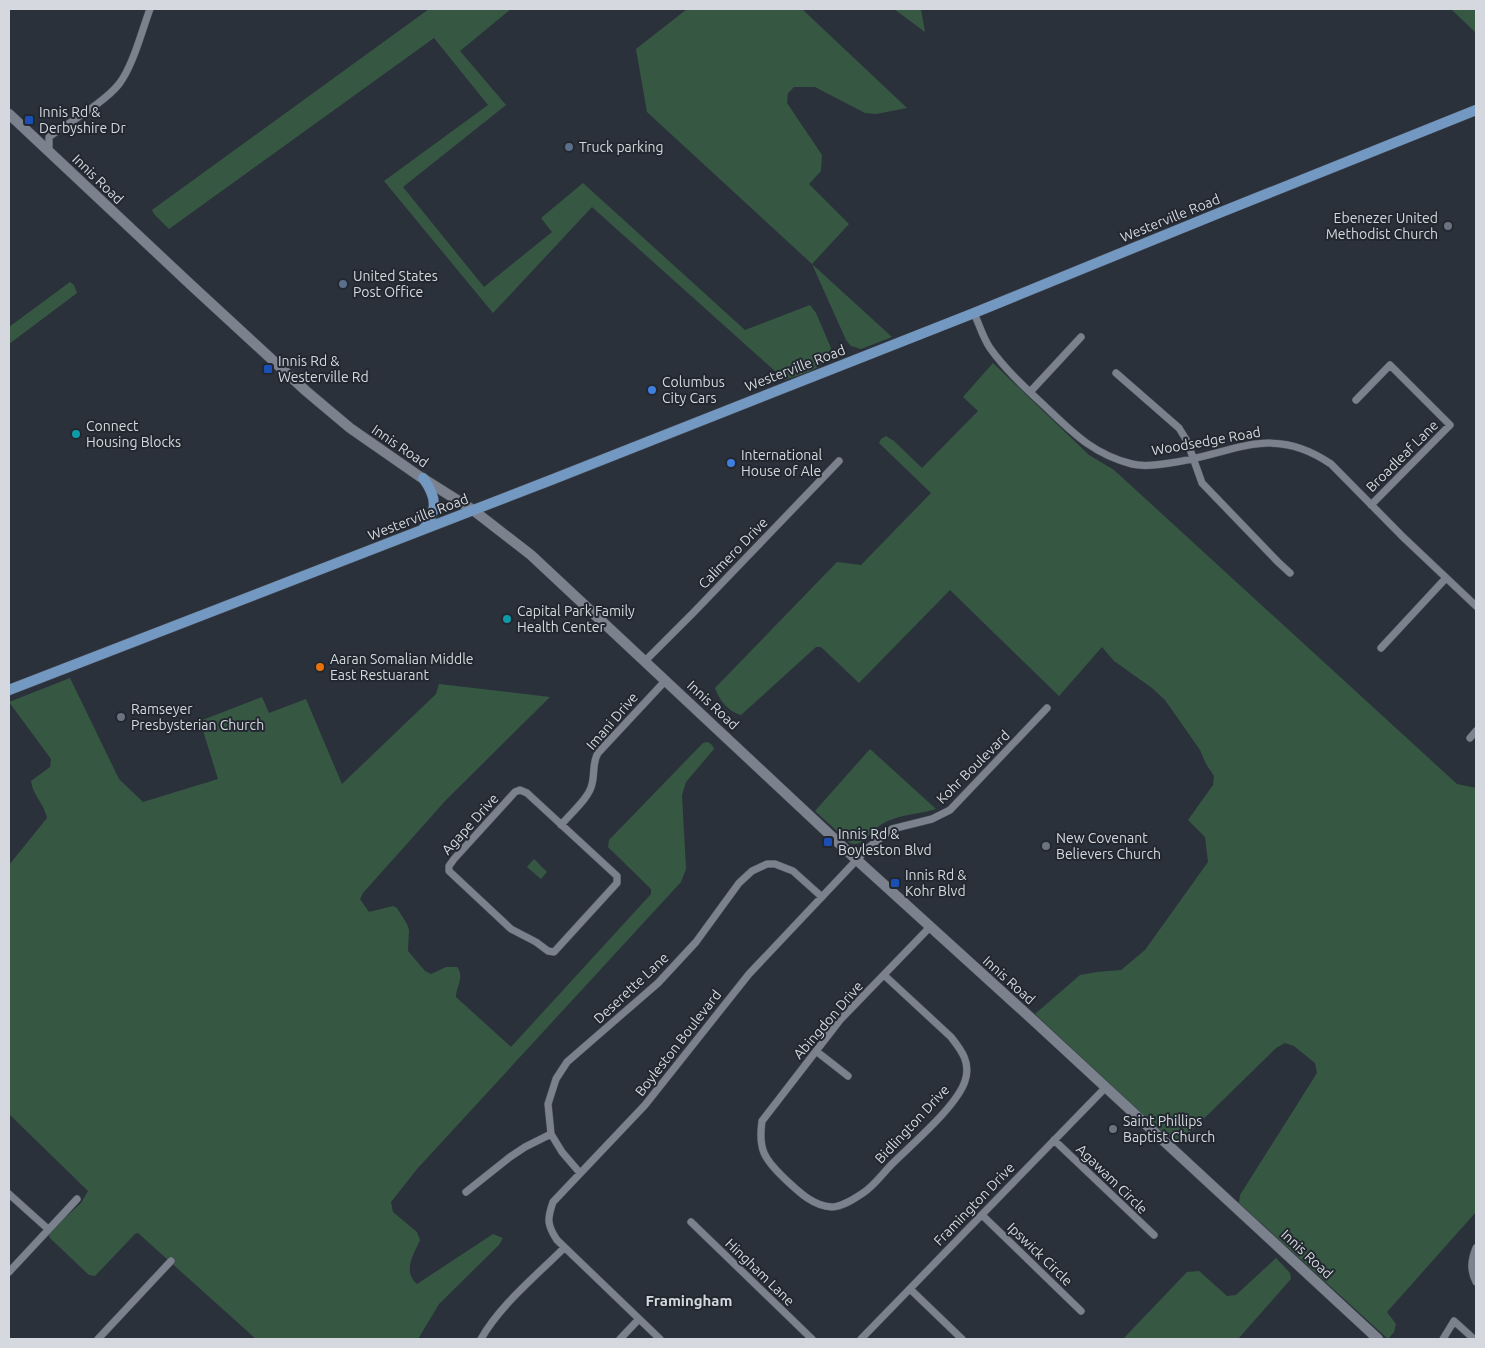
<svg xmlns="http://www.w3.org/2000/svg" width="1485" height="1348" viewBox="0 0 1485 1348" font-family="Ubuntu,sans-serif">
  <style>
    .green { fill: #365843 }
    .lines { fill: none; stroke-linecap: round; stroke-linejoin: round }
    .street-casing { stroke: #4a4f57; stroke-width: 8 }
    .secondary-casing { stroke: #4a4f57; stroke-width: 11 }
    .primary-casing { stroke: #4a4f57; stroke-width: 11 }
    .street { stroke: #7b828e; stroke-width: 7 }
    .secondary { stroke: #7b828e; stroke-width: 10 }
    .primary { stroke: #7399c3; stroke-width: 10 }
    .transit-dot { fill: #1a4fb4; stroke: #222730; stroke-width: 2 }
    .service-dot { fill: #5c6f8a; stroke: #222730; stroke-width: 2 }
    .worship-dot { fill: #6b7280; stroke: #222730; stroke-width: 2 }
    .shop-dot { fill: #3f7fe0; stroke: #222730; stroke-width: 2 }
    .culture-dot { fill: #0f9aa8; stroke: #222730; stroke-width: 2 }
    .food-dot { fill: #e8710a; stroke: #222730; stroke-width: 2 }
    .labels { text-anchor: middle; stroke-width: 4; stroke-linejoin: round; paint-order: stroke }
    .poi-label { font-size: 14px; fill: #d5d9df; stroke: #222730; text-anchor: start }
    .street-label { font-size: 14px; fill: #d5d9df; stroke: #222730 }
    .neighbourhood-label { font-size: 15px; font-weight: bold; fill: #d5d9df; stroke: #222730 }
  </style>
  <rect width="100%" height="100%" fill="#2b313b"/>
  <path class="green" d="M429 9H511L460 51 506 105 403 187 484 287 552 232 541 218 583 183 745 330 810 305 816 313 831 348C830 368 801 374 785 380L592 207 493 313 384 181 488 105 434 38 169 229 154 214 152 210Z
    M687 9H802L907 108 876 114 865 113 815 87H794L788 93 787 103 822 155 821 171 809 184 849 224 812 264 892 337 861 349 851 346 846 340 812 264 647 112 636 49Z
    M894 9H921L925 32Z
    M1451 9H1476V33Z
    M70 282 74 285 77 293 9 344V327Z
    M993 363 1089 455 1114 470 1457 784 1476 788V1212L1387 1312 1396 1324 1394 1332 1388 1339 1239 1203 1240 1195 1317 1073 1315 1063 1294 1046 1285 1043 1276 1048 1182 1140 1176 1141 1161 1131 1035 1014 1080 975 1097 972 1121 970 1145 950 1208 862 1205 837 1188 820 1213 785 1214 776 1206 764 1200 750 1165 700 1152 688 1114 661 1102 647 1059 696 950 590 859 683 821 647H816L741 715C729 712 719 700 715 688L837 562 861 565 931 493 879 443 881 439 886 436 894 441 922 468 978 411 963 397Z
    M70 678 119 779 143 802 218 779 200 721 262 697 269 713 306 699 342 784 436 694 439 684 550 697 446 800 363 893 360 899 369 912 393 906 397 908 407 924 409 930 408 951 425 971 431 974 446 967H457C465 977 456 986 456 997L511 1047 651 894V889L608 847 609 840 703 743 708 742 712 745 714 749 686 782 682 795 686 869 681 882 417 1169 391 1202 393 1212 417 1232 420 1240C414 1254 402 1271 417 1284L493 1234 503 1238 499 1245 439 1304 418 1339H256L138 1233 135 1234 95 1276 89 1275 50 1238 48 1233 81 1203 88 1191 9 1114V865L47 818C44 803 33 796 31 781L50 767 51 759 9 702Z
    M870 749 936 809C917 815 896 814 879 826 870 833 862 848 850 843L815 811Z
    M534 859 547 872 541 879 527 867Z
    M1276 1258 1290 1273 1291 1279 1238 1339H1123L1187 1272 1199 1271 1227 1296 1236 1295Z"/>
  <g class="lines">
    <g class="street-casing">
      <path id="street" d="M49 151V137C68 123 105 102 119 84 133 66 142 30 150 9
        M974 313C979 324 983 338 990 348 1007 372 1029 391 1050 411 1076 436 1096 455 1132 464 1144 467 1158 465 1170 463 1232 455 1270 422 1331 464L1403 537 1476 606
        M1116 373 1179 428 1187 441 1202 483 1278 562 1290 573
        M1030 392 1081 337
        M1356 400 1390 365 1450 425 1371 505
        M1381 648 1446 578
        M645 661 694 612 839 461
        M1470 738 1476 731
        M520 790 527 793 617 876V883L554 952 548 951 536 942 511 929 449 871V866L454 859 515 792Z
        M561 825C570 814 590 797 592 784 595 773 592 763 598 753L666 680
        M884 975 951 1037C962 1051 971 1063 965 1081 957 1106 912 1144 892 1164 883 1173 874 1186 863 1193 854 1199 842 1207 832 1207 812 1206 797 1190 784 1178 764 1159 758 1149 762 1121L840 1020 930 927
        M816 1051 848 1076
        M1054 1140 1154 1235
        M580 1173 562 1152 551 1134 548 1104 556 1079 567 1062 658 983 696 942 739 883 752 871 767 864H775L793 871 822 897
        M466 1192 510 1157 525 1147 551 1134
        M9 1194 48 1229
        M982 1215 1081 1311
        M691 1222 812 1339
        M1476 1248C1471 1260 1470 1270 1476 1282
        M9 1272 77 1199
        M910 1289 962 1339
        M98 1339 171 1261
        M481 1339C500 1305 537 1275 564 1248
        M620 1339 639 1319
        M660 1339 557 1240C547 1225 547 1219 553 1202L645 1105 749 974 868 848 892 829 932 819 950 810 1047 708
        M861 1339 1106 1087
        M1443 1339 1454 1321 1474 1339"/>
    </g>
    <g class="secondary-casing">
      <path id="secondary" d="M9 114 190 284 306 391 350 428 419 476 473 510 531 555 858 861 1033 1020 1378 1339"/>
    </g>
    <g class="primary-casing">
      <path id="primary" d="M423 529C438 511 437 497 423 478
        M9 690 551 480 974 313 1219 213 1476 110"/>
    </g>
    <use href="#street" class="street"/>
    <use href="#secondary" class="secondary"/>
    <use href="#primary" class="primary"/>
  </g>
  <g class="transit-dot">
    <rect x="24" y="115" width="10" height="10" rx="2.5"/>
    <rect x="263" y="364" width="10" height="10" rx="2.5"/>
    <rect x="823" y="837" width="10" height="10" rx="2.5"/>
    <rect x="890" y="878" width="10" height="10" rx="2.5"/>
  </g>
  <g class="service-dot">
    <circle cx="569" cy="147" r="5"/>
    <circle cx="343" cy="284" r="5"/>
  </g>
  <g class="worship-dot">
    <circle cx="1448" cy="226" r="5"/>
    <circle cx="121" cy="717" r="5"/>
    <circle cx="1046" cy="846" r="5"/>
    <circle cx="1113" cy="1129" r="5"/>
  </g>
  <g class="shop-dot">
    <circle cx="652" cy="390" r="5"/>
    <circle cx="731" cy="463" r="5"/>
  </g>
  <g class="culture-dot">
    <circle cx="76" cy="434" r="5"/>
    <circle cx="507" cy="619" r="5"/>
  </g>
  <circle class="food-dot" cx="320" cy="667" r="5"/>
  <g class="labels">
    <g class="poi-label">
      <text x="39" y="117">Innis Rd &amp;<tspan x="39" dy="16">Derbyshire Dr</tspan></text>
      <text x="579" y="152">Truck parking</text>
      <text x="1438" y="223" text-anchor="end">Ebenezer United<tspan x="1438" dy="16">Methodist Church</tspan></text>
      <text x="353" y="281">United States<tspan x="353" dy="16">Post Office</tspan></text>
      <text x="278" y="366">Innis Rd &amp;<tspan x="278" dy="16">Westerville Rd</tspan></text>
      <text x="662" y="387">Columbus<tspan x="662" dy="16">City Cars</tspan></text>
      <text x="86" y="431">Connect<tspan x="86" dy="16">Housing Blocks</tspan></text>
      <text x="741" y="460">International<tspan x="741" dy="16">House of Ale</tspan></text>
      <text x="517" y="616">Capital Park Family<tspan x="517" dy="16">Health Center</tspan></text>
      <text x="330" y="664">Aaran Somalian Middle<tspan x="330" dy="16">East Restuarant</tspan></text>
      <text x="131" y="714">Ramseyer<tspan x="131" dy="16">Presbysterian Church</tspan></text>
      <text x="838" y="839">Innis Rd &amp;<tspan x="838" dy="16">Boyleston Blvd</tspan></text>
      <text x="1056" y="843">New Covenant<tspan x="1056" dy="16">Believers Church</tspan></text>
      <text x="905" y="880">Innis Rd &amp;<tspan x="905" dy="16">Kohr Blvd</tspan></text>
      <text x="1123" y="1126">Saint Phillips<tspan x="1123" dy="16">Baptist Church</tspan></text>
    </g>
    <g class="street-label">
      <text transform="translate(98 179) rotate(44)" y="5">Innis Road</text>
      <text transform="translate(1170 218) rotate(-22)" y="5">Westerville Road</text>
      <text transform="translate(795 368) rotate(-21)" y="5">Westerville Road</text>
      <text transform="translate(1206 441) rotate(-10)" y="5">Woodsedge Road</text>
      <text transform="translate(400 446) rotate(34)" y="5">Innis Road</text>
      <text transform="translate(1402 456) rotate(-45)" y="5">Broadleaf Lane</text>
      <text transform="translate(418 517) rotate(-21)" y="5">Westerville Road</text>
      <text transform="translate(733 553) rotate(-46)" y="5">Calimero Drive</text>
      <text transform="translate(713 705) rotate(43)" y="5">Innis Road</text>
      <text transform="translate(612 721) rotate(-49)" y="5">Imani Drive</text>
      <text transform="translate(973 767) rotate(-45)" y="5">Kohr Boulevard</text>
      <text transform="translate(470 824) rotate(-48)" y="5">Agape Drive</text>
      <text transform="translate(1009 980) rotate(42)" y="5">Innis Road</text>
      <text transform="translate(631 988) rotate(-43)" y="5">Deserette Lane</text>
      <text transform="translate(828 1020) rotate(-49)" y="5">Abingdon Drive</text>
      <text transform="translate(678 1043) rotate(-52)" y="5">Boyleston Boulevard</text>
      <text transform="translate(912 1124) rotate(-47)" y="5">Bidlington Drive</text>
      <text transform="translate(1112 1179) rotate(44)" y="5">Agawam Circle</text>
      <text transform="translate(974 1204) rotate(-46)" y="5">Framington Drive</text>
      <text transform="translate(1040 1254) rotate(44)" y="5">Ipswick Circle</text>
      <text transform="translate(1307 1254) rotate(43)" y="5">Innis Road</text>
      <text transform="translate(760 1272) rotate(44)" y="5">Hingham Lane</text>
    </g>
    <g class="neighbourhood-label">
      <text x="689" y="1306">Framingham</text>
    </g>
  </g>
  <rect width="1485" height="1348" fill="none" stroke="#d5d9df" stroke-width="20"/>
</svg>
